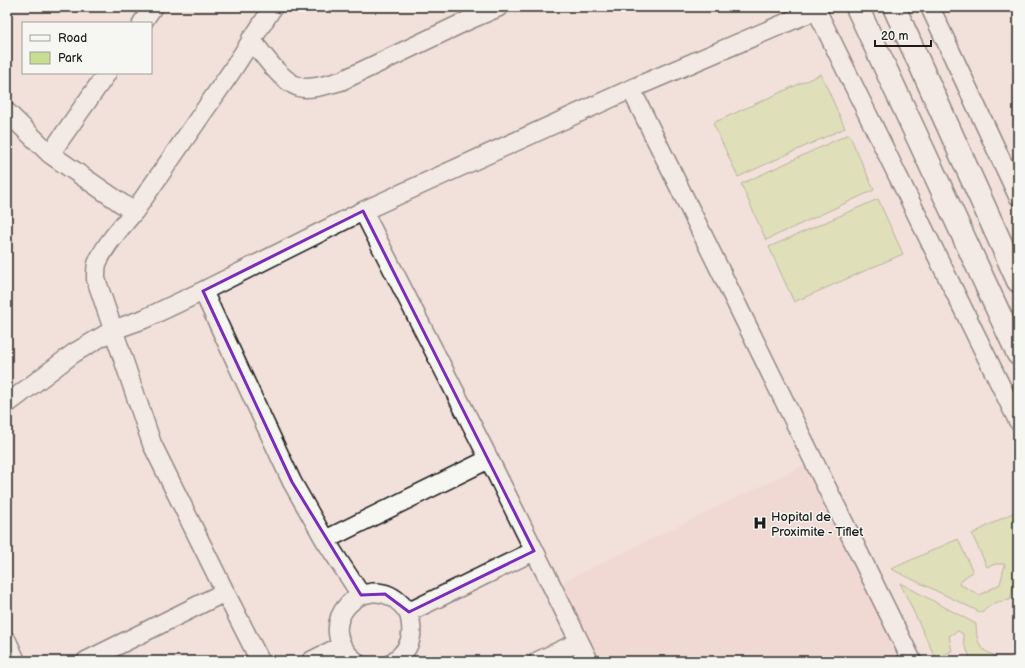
<svg xmlns="http://www.w3.org/2000/svg" width="1025" height="668" viewBox="0 0 1025 668" font-family="'Balsamiq Sans',sans-serif">
  <style>
    .built { fill: #efd1cb }
    .green { fill: #c7dd92; stroke: #727c57 }
    .lines { fill: none; stroke-linecap: round; stroke-linejoin: round }
    .minor-casing { stroke: #1c1c1c; stroke-width: 21 }
    .primary-casing { stroke: #1c1c1c; stroke-width: 25 }
    .minor { stroke: #f6f6f2; stroke-width: 18 }
    .primary { stroke: #f6f6f2; stroke-width: 22 }
    .marked { fill: none; stroke: #7b2cbf; stroke-width: 3; stroke-linejoin: round }
    .labels { text-anchor: middle; stroke-width: 3; stroke-linejoin: round; paint-order: stroke }
    .poi-label { font-size: 13px; fill: #1c1c1c; stroke: #f6f6f2; text-anchor: start }
  </style>
  <rect width="100%" height="100%" fill="#f2e0db"/>
  <filter id="ink" filterUnits="userSpaceOnUse"><feTurbulence type="fractalNoise" baseFrequency=".025" numOctaves="2"/><feDisplacementMap in="SourceGraphic" scale="8" xChannelSelector="R" yChannelSelector="G"/><feConvolveMatrix kernelMatrix="1 2 1 2 8 2 1 2 1" color-interpolation-filters="sRGB"/></filter>
  <g filter="url(#ink)">
    <path class="built" d="M806 464 902 661H601L562 582Z"/>
    <path class="green" d="M821 74 845 128 738 177 713 123Z
      M849 134 874 190 766 240 741 184Z
      M878 199 903 254 794 302 769 247Z
      M1018 510V567L1010 600C998 601 990 604 982 613L891 569 958 539 973 572 965 577 959 584 980 595 1000 584 1005 564H996L987 567 972 534Z
      M900 583 976 624C977 642 978 650 996 656L995 661H972L964 644 963 634 958 631 949 636 952 651 936 659Z"/>
    <g class="lines">
      <g class="minor-casing">
        <path id="minor" d="M815 7 1018 421
          M930 7 1018 196
          M142 23 153 7
          M251 39C263 54 284 87 305 88 318 88 329 84 341 81L471 19 499 7
          M631 89 912 661
          M7 112 50 154 134 212
          M50 154 107 73
          M363 211 489 459 589 661
          M203 291 292 482 325 540 361 595
          M7 404 74 353 113 330 144 319 203 291 363 211 631 89 816 10
          M325 540 489 459
          M409 612 534 551
          M7 641 16 661
          M86 661 225 592
          M260 661 225 592 152 444 96 279C96 274 96 268 97 264 104 246 122 226 134 212L231 72 273 7
          M311 661 341 646
          M355 661C309 624 366 568 401 604 408 611 410 614 411 625 413 640 407 652 394 661
          M538 661 579 642"/>
      </g>
      <g class="primary-casing">
        <path id="primary" d="M857 7 1018 354
          M894 7 1018 281"/>
      </g>
      <use href="#minor" class="minor"/>
      <use href="#primary" class="primary"/>
    </g>
  </g>
  <path d="M0 0H1025V668H0ZM363 211 534 551 409 612 385 594 361 595 292 482 203 291Z" fill="#f2e0db" fill-opacity=".55" fill-rule="evenodd"/>
  <path class="marked" d="M363 211 534 551 409 612 385 594 361 595 292 482 203 291Z"/>
  <defs>
    <g id="hospital-bare" transform="scale(1.08)"><path d="M-5-5h3v3.5h4V-5h3V5h-3V1.5h-4V5h-3Z" fill="#1c1c1c" stroke="#f6f6f2" stroke-width="2.5" paint-order="stroke"/></g>
  </defs>
  <g fill-rule="evenodd">
    <use href="#hospital-bare" x="760" y="523"/>
  </g>
  <g class="labels">
    <g class="poi-label">
      <text x="771" y="521">Hopital de<tspan x="771" dy="15">Proximite - Tiflet</tspan></text>
    </g>
  </g>
  <rect width="1025" height="668" fill="none" stroke="#f6f6f2" stroke-width="24"/>
  <rect x="12" y="12" width="1001" height="644" fill="none" stroke="#1c1c1c" stroke-width="1.5" filter="url(#ink)"/>
  <rect x="22" y="22" width="130" height="52" fill="#f6f6f2" stroke="#9f9f9c"/>
  <rect x="30" y="35" width="20" height="6" fill="#f6f6f2" stroke="#9f9f9c"/>
  <text x="58" y="42" font-size="12" fill="#1c1c1c">Road</text>
  <rect x="30" y="52" width="20" height="12" fill="#c7dd92" stroke="#9f9f9c"/>
  <text x="58" y="62" font-size="12" fill="#1c1c1c">Park</text>
  <path d="M875 40v6h56v-6" fill="none" stroke="#1c1c1c" stroke-width="2"/>
  <text x="881" y="40" font-size="12" fill="#1c1c1c" stroke="#f6f6f2" stroke-width="3" paint-order="stroke">20 m</text>
</svg>
